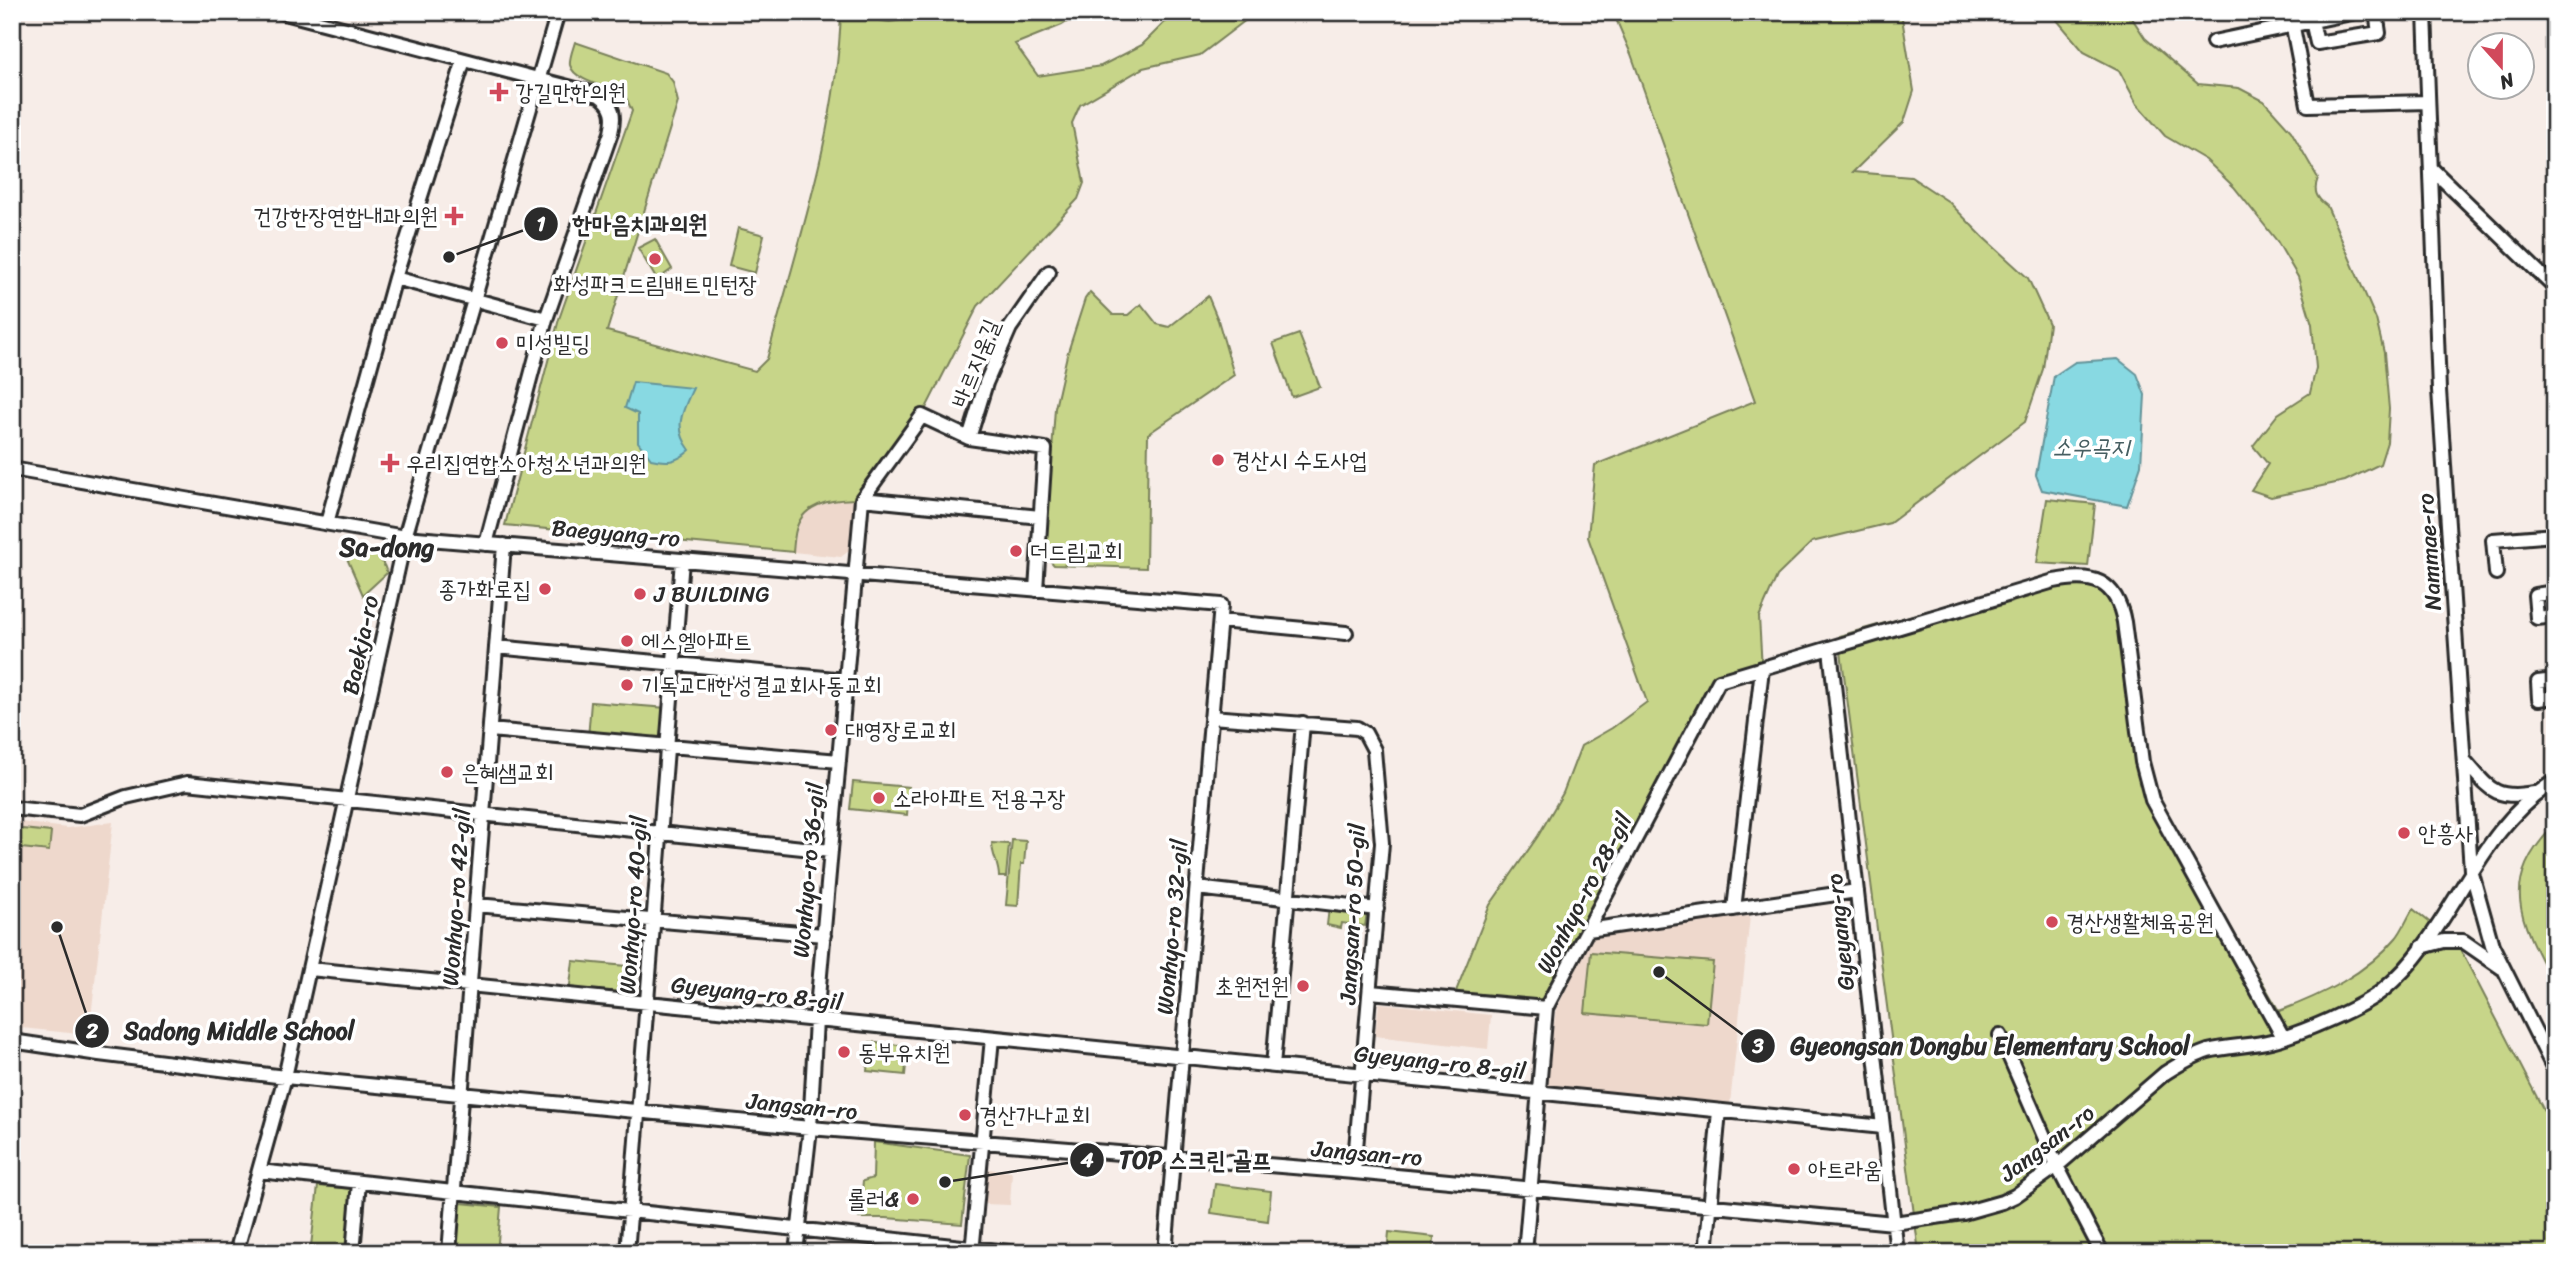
<svg xmlns="http://www.w3.org/2000/svg" width="2567" height="1265" viewBox="0 0 2567 1265" font-family="Sriracha,'Poor Story',sans-serif">
  <style>
    .built { fill: #eed8cc }
    .green { fill: #c7d589; stroke: #79805a; stroke-width: 2 }
    .water { fill: #88d9e2; stroke: #639399; stroke-width: 2 }
    .lines { fill: none; stroke-linecap: round; stroke-linejoin: round }
    .minor-casing { stroke: #2b2b2b; stroke-width: 18 }
    .minor { stroke: #fff; stroke-width: 12 }
    .poi-dot { fill: #d1495b; stroke: #fff; stroke-width: 2.5 }
    .labels { text-anchor: middle; stroke-width: 7; stroke-linejoin: round; paint-order: stroke }
    .poi-label { font-size: 23px; fill: #2b2b2b; stroke: #fff; text-anchor: start }
    .street-label { font-size: 23px; fill: #2b2b2b; stroke: #fff }
    .water-label { font-size: 24px; font-style: italic; fill: #475f62; stroke: #fff }
    .quarter-label { font-size: 26px; font-weight: bold; fill: #2b2b2b; stroke: #fff }
    .leader { fill: none; stroke: #2b2b2b; stroke-width: 2.5 }
    .callout-dot { fill: #2b2b2b; stroke: #fff; stroke-width: 2.5 }
    .mark-label { font-size: 21px; text-anchor: middle; font-weight: bold; fill: #fff }
    .callout-label { font-size: 24px; text-anchor: middle; font-weight: bold; fill: #2b2b2b; stroke: #fff; stroke-width: 7; stroke-linejoin: round; paint-order: stroke }
  </style>
  <rect width="100%" height="100%" fill="#f7ede8"/>
  <filter id="ink" filterUnits="userSpaceOnUse"><feTurbulence type="fractalNoise" baseFrequency=".0143" numOctaves="2"/><feDisplacementMap in="SourceGraphic" scale="14" xChannelSelector="R" yChannelSelector="G"/><feConvolveMatrix kernelMatrix="1 2 1 2 8 2 1 2 1" color-interpolation-filters="sRGB"/></filter>
  <g filter="url(#ink)">
    <path class="built" d="M846 499H862L858 544 841 557 793 552 798 524 807 511 820 505Z
      M12 821 67 828 113 822 89 1035 12 1027Z
      M1750 916 1730 1104 1545 1087 1556 1010 1593 934Z
      M1379 1003 1491 1015 1488 1049 1375 1036Z
      M988 1169 1012 1172 1010 1205 984 1204Z"/>
    <path class="green" d="M841 12C863 12 886 30 907 17L908 12H1082L1062 25 1015 44 1038 76 1101 66 1142 45 1175 12H1243L1246 20 1200 55 1143 68 1080 105 1072 123 1084 183 1078 199 978 306 922 416 862 499C840 499 808 500 798 524 794 532 794 544 793 552L505 525 559 319 632 111 625 95C611 88 573 81 570 65 569 58 573 49 575 42L666 73 673 82 678 102 607 331 755 371 767 359C797 246 837 130 841 12Z
      M1613 12H1901L1914 91 1904 122 1853 172 1911 177 1949 202 1984 238 2028 278 2049 324 2043 369 2025 422 1890 523 1812 542 1777 576 1759 617 1762 669 1719 682 1546 1008 1453 999 1490 905 1538 836 1563 793 1581 746 1612 728 1647 702 1588 537 1595 465 1755 401 1631 54Z
      M2046 12H2128L2145 38 2198 84 2239 88 2264 101 2291 131 2318 178C2313 191 2316 198 2327 206L2376 319 2384 353 2389 409 2387 442 2380 464 2345 481 2271 497 2251 490 2268 464 2253 446 2278 414 2310 393 2316 368 2312 324 2298 277 2277 241 2234 187 2206 160 2165 136 2137 104 2119 70 2084 52 2057 20Z
      M738 228 764 235 755 273 729 266Z
      M655 239 672 269 657 280 638 248Z
      M1090 292 1113 315H1128L1141 304 1157 324 1169 327 1208 296 1218 320 1234 375 1148 434 1146 568 1054 565 1045 555 1055 408 1067 355 1085 299Z
      M1299 334 1320 387 1292 397 1273 343Z
      M2047 499 2095 504 2088 566 2037 563Z
      M342 547C365 550 379 547 387 573L363 595Z
      M2072 570C2102 571 2120 583 2130 611L2149 769 2159 802 2279 1011C2322 995 2366 974 2396 938 2403 930 2407 918 2413 909L2458 945 2555 1132V1253H1919L1839 636Z
      M591 702 667 708 665 743 588 738Z
      M853 782 909 787 907 815 850 809Z
      M2555 825V883H2552L2546 907 2548 930 2555 940V987C2522 924 2496 883 2555 825Z
      M12 828 51 832 49 851 12 847Z
      M1012 840 1026 841 1024 864H1021L1018 906 1006 905Z
      M992 843 1009 844 1006 877H999C999 864 992 856 992 843Z
      M1329 908 1367 913 1365 926 1342 923 1341 928 1327 925Z
      M1591 952 1713 962 1707 1024 1585 1013Z
      M573 961 637 967 635 999 569 993Z
      M870 1042 908 1046 905 1075 867 1071Z
      M874 1142 970 1155 962 1224 886 1218H859L863 1181 873 1178Z
      M1215 1184 1271 1191 1268 1221 1211 1213Z
      M318 1186 355 1189 348 1250 311 1246Z
      M461 1203 501 1207 497 1253H451L455 1210Z
      M1389 1232 1434 1237 1433 1253H1387Z"/>
    <path class="water" d="M2118 359 2137 374 2145 395 2141 465 2127 506 2042 490 2036 475 2054 376 2075 362Z
      M633 382 693 388C682 412 673 428 690 450 677 462 668 463 651 459L638 442V414L625 408Z"/>
    <g class="lines">
      <g class="minor-casing">
        <path id="minor" d="M281 12 599 95C614 105 615 116 611 133L546 319 486 544
          M2290 12 2308 105 2428 102
          M2425 12 2439 390 2471 870 2492 945 2555 1071
          M2312 21 2317 43 2379 33 2376 12
          M2213 42 2356 12
          M2431 168 2555 288
          M395 278 546 319
          M969 438 986 383 1010 328 1049 272
          M12 469 405 537 1221 605 1165 1253
          M862 499 1040 517
          M327 523 395 278 464 60
          M2496 573 2493 540 2555 535
          M2555 592 2535 595 2537 618 2555 616
          M1220 621 1346 633
          M496 647 846 680
          M1830 649 1897 1253
          M2555 680 2538 682 2539 699 2555 697
          M1211 717 1357 728 1365 733 1374 750 1382 843 1354 1172
          M490 730 839 761
          M2464 760C2490 789 2493 800 2535 793
          M12 808 80 815 126 797 187 783 831 851
          M1197 888 1377 909
          M476 905 824 935
          M1734 909 1762 669
          M1588 930 1857 891
          M2422 947 2444 941H2463L2502 968
          M310 969 1883 1127
          M1370 992 1546 1008
          M2000 1035 2057 1166 2102 1253
          M12 1041 99 1054 285 1077 810 1128 1354 1172 1894 1223 1963 1213 2002 1202 2015 1196 2057 1166 2165 1073C2178 1065 2192 1056 2208 1051 2228 1046 2251 1046 2271 1041 2300 1034 2361 1008 2383 990 2454 932 2473 832 2555 781
          M1273 1066 1303 723
          M259 1171 1018 1253
          M236 1253 285 1077 405 537 558 12
          M353 1253 359 1182
          M449 1253 504 545
          M627 1253 682 560
          M796 1253 810 1128 816 1020 862 499 922 416 969 438 1045 449 1036 590
          M972 1253 992 1038
          M1525 1253 1546 1008 1719 681 2054 581C2093 573 2116 580 2124 622L2142 762 2152 800 2283 1037
          M1706 1253 1719 1111"/>
      </g>
      <use href="#minor" class="minor"/>
    </g>
  </g>
  <g class="poi-dot">
    <path d="M495.5 81.5h7v7h7v7h-7v7h-7v-7h-7v-7h7z"/>
    <path d="M450.5 205.5h7v7h7v7h-7v7h-7v-7h-7v-7h7z"/>
    <circle cx="655" cy="259" r="7"/>
    <circle cx="502" cy="343" r="7"/>
    <circle cx="1218" cy="460" r="7"/>
    <path d="M386.5 452.5h7v7h7v7h-7v7h-7v-7h-7v-7h7z"/>
    <circle cx="1016" cy="551" r="7"/>
    <circle cx="545" cy="589" r="7"/>
    <circle cx="640" cy="594" r="7"/>
    <circle cx="627" cy="641" r="7"/>
    <circle cx="627" cy="685" r="7"/>
    <circle cx="831" cy="730" r="7"/>
    <circle cx="447" cy="772" r="7"/>
    <circle cx="879" cy="798" r="7"/>
    <circle cx="2404" cy="833" r="7"/>
    <circle cx="2052" cy="922" r="7"/>
    <circle cx="1303" cy="986" r="7"/>
    <circle cx="844" cy="1052" r="7"/>
    <circle cx="965" cy="1115" r="7"/>
    <circle cx="1794" cy="1169" r="7"/>
    <circle cx="913" cy="1199" r="7"/>
  </g>
  <g class="labels">
    <g class="poi-label">
      <text x="515" y="100">강길만한의원</text>
      <text x="438" y="224" text-anchor="end">건강한장연합내과의원</text>
      <text x="655" y="292" text-anchor="middle">화성파크드림배트민턴장</text>
      <text x="516" y="351">미성빌딩</text>
      <text x="1232" y="468">경산시 수도사업</text>
      <text x="406" y="471">우리집연합소아청소년과의원</text>
      <text x="1030" y="559">더드림교회</text>
      <text x="531" y="597" text-anchor="end">종가화로집</text>
      <text x="654" y="602">J BUILDING</text>
      <text x="641" y="649">에스엘아파트</text>
      <text x="641" y="693">기독교대한성결교회사동교회</text>
      <text x="845" y="738">대영장로교회</text>
      <text x="461" y="780">은혜샘교회</text>
      <text x="893" y="806">소라아파트 전용구장</text>
      <text x="2418" y="841">안흥사</text>
      <text x="2066" y="930">경산생활체육공원</text>
      <text x="1289" y="994" text-anchor="end">초원전원</text>
      <text x="858" y="1060">동부유치원</text>
      <text x="979" y="1123">경산가나교회</text>
      <text x="1808" y="1177">아트라움</text>
      <text x="899" y="1207" text-anchor="end">롤러&amp;</text>
    </g>
    <g class="street-label">
      <text transform="translate(975 363) rotate(-68)" y="8">바르지움길</text>
      <text transform="translate(616 533) rotate(5)" y="8">Baegyang-ro</text>
      <text transform="translate(2429 552) rotate(-94)" y="8">Nammae-ro</text>
      <text transform="translate(360 645) rotate(-78)" y="8">Baekja-ro</text>
      <text transform="translate(808 870) rotate(-85)" y="8">Wonhyo-ro 36-gil</text>
      <text transform="translate(1584 893) rotate(-62)" y="8">Wonhyo-ro 28-gil</text>
      <text transform="translate(456 897) rotate(-86)" y="8">Wonhyo-ro 42-gil</text>
      <text transform="translate(633 905) rotate(-86)" y="8">Wonhyo-ro 40-gil</text>
      <text transform="translate(1352 914) rotate(-87)" y="8">Jangsan-ro 50-gil</text>
      <text transform="translate(1172 927) rotate(-85)" y="8">Wonhyo-ro 32-gil</text>
      <text transform="translate(1840 932) rotate(-96)" y="8">Gyeyang-ro</text>
      <text transform="translate(757 993) rotate(6)" y="8">Gyeyang-ro 8-gil</text>
      <text transform="translate(1440 1062) rotate(6)" y="8">Gyeyang-ro 8-gil</text>
      <text transform="translate(802 1106) rotate(6)" y="8">Jangsan-ro</text>
      <text transform="translate(2047 1143) rotate(-37)" y="8">Jangsan-ro</text>
      <text transform="translate(1367 1153) rotate(5)" y="8">Jangsan-ro</text>
    </g>
    <g class="water-label">
      <text x="2091" y="455">소우곡지</text>
    </g>
    <g class="quarter-label">
      <text x="387" y="556">Sa-dong</text>
    </g>
  </g>
  <path class="leader" d="M449 257L541 224M57 927L92 1031M1659 972L1758 1046M945 1182L1087 1160"/>
  <g class="callout-dot">
    <circle cx="449" cy="257" r="7"/>
    <circle cx="57" cy="927" r="7"/>
    <circle cx="1659" cy="972" r="7"/>
    <circle cx="945" cy="1182" r="7"/>
    <circle cx="541" cy="224" r="18"/>
    <circle cx="92" cy="1031" r="18"/>
    <circle cx="1758" cy="1046" r="18"/>
    <circle cx="1087" cy="1160" r="18"/>
  </g>
  <g class="mark-label">
    <text x="541" y="231">1</text>
    <text x="92" y="1038">2</text>
    <text x="1758" y="1053">3</text>
    <text x="1087" y="1167">4</text>
  </g>
  <g class="callout-label">
    <text x="640" y="232">한마음치과의원</text>
    <text x="239" y="1039">Sadong Middle School</text>
    <text x="1990" y="1054">Gyeongsan Dongbu Elementary School</text>
    <text x="1195" y="1168">TOP 스크린 골프</text>
  </g>
  <rect width="2567" height="1265" fill="none" stroke="#fff" stroke-width="42"/>
  <rect x="21" y="21" width="2525" height="1223" fill="none" stroke="#2b2b2b" stroke-width="2.5" filter="url(#ink)"/>
  <g transform="translate(2501 66) rotate(159)"><circle r="33" fill="#ffffff" stroke="#aaaaaa" stroke-width="2"/>
  <path d="M0-5L12 26L0 18L-12 26Z" fill="#d1495b"/>
  <text y="-10" font-size="19" font-weight="bold" text-anchor="middle" fill="#2b2b2b">N</text>
  </g>
</svg>
